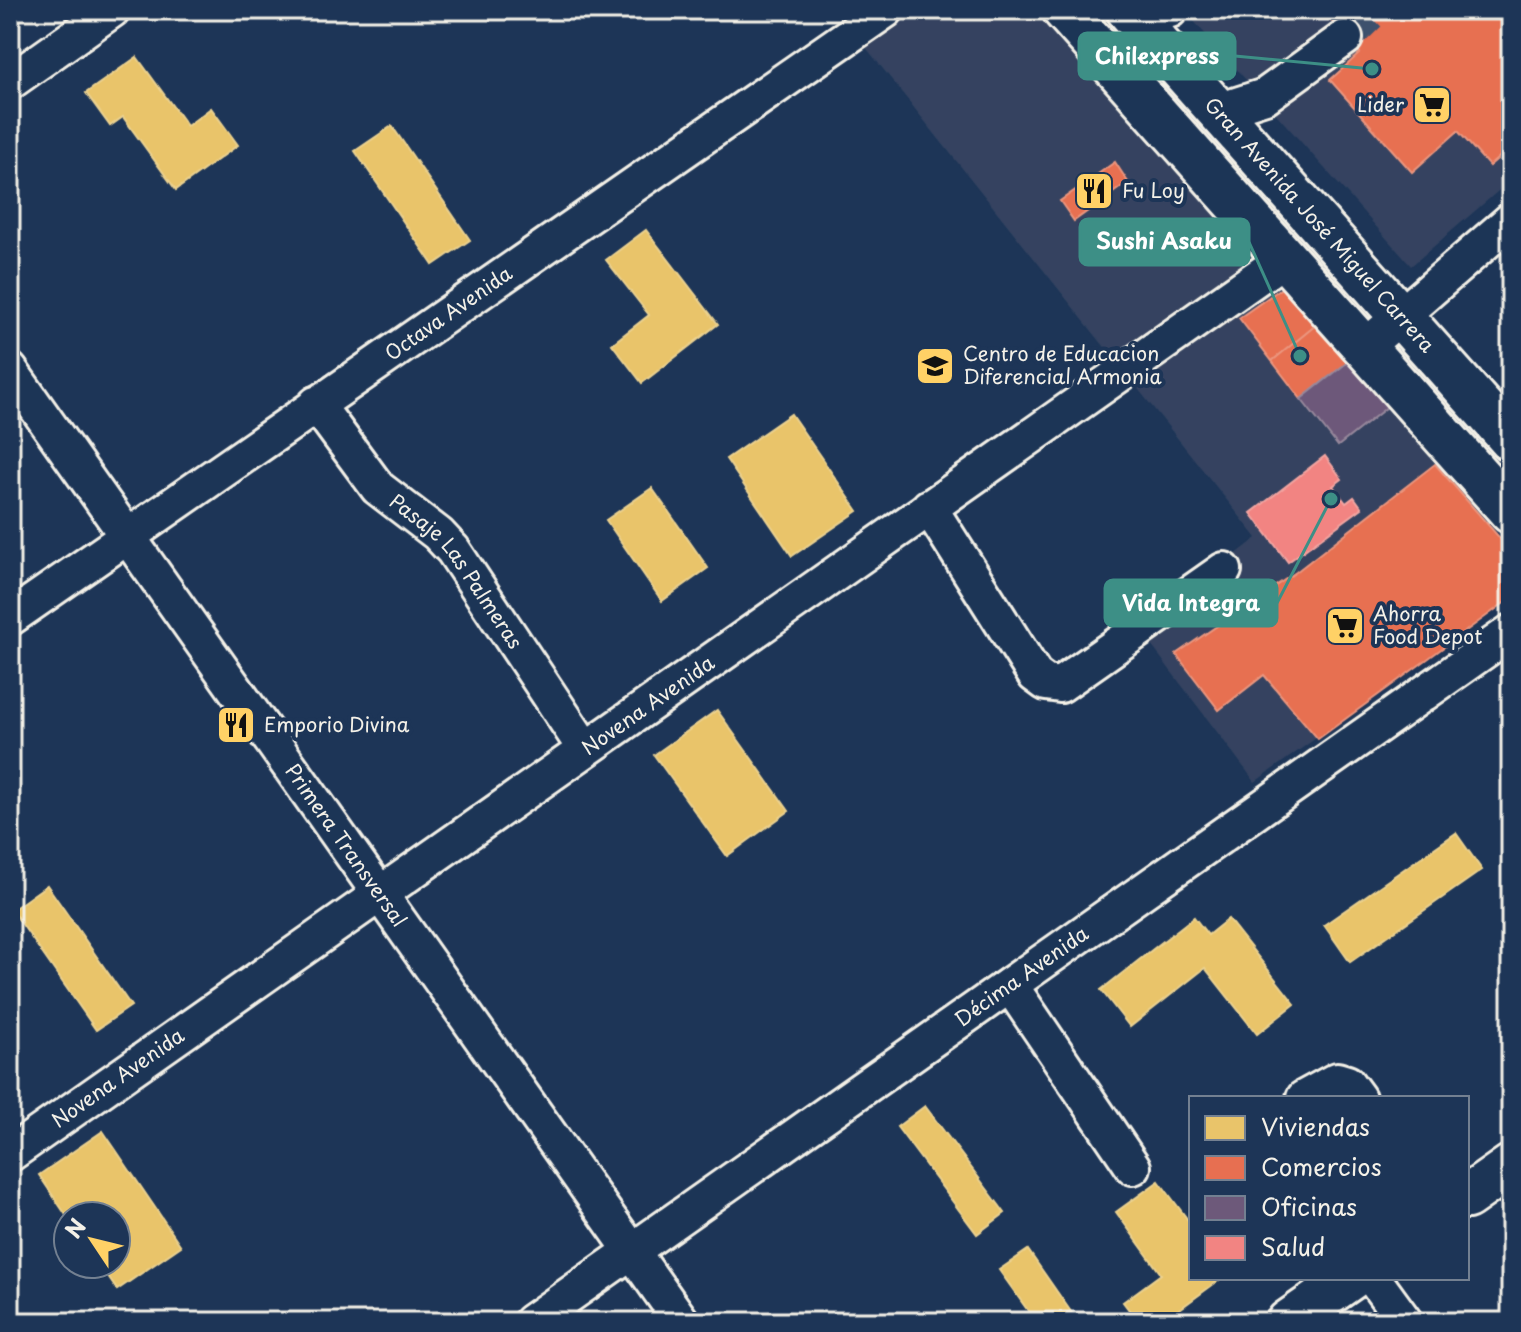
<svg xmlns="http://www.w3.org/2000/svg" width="1521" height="1332" viewBox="0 0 1521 1332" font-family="'Playpen Sans',sans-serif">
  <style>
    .built { fill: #344360 }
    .homes { fill: #e9c46a; stroke: #ecd290; stroke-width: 2 }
    .shops { fill: #e76f51; stroke: #eb967e; stroke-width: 2 }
    .offices { fill: #6d597a; stroke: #96879b; stroke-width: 2 }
    .health { fill: #f28482; stroke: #f3a5a1; stroke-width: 2 }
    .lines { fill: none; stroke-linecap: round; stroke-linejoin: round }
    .minor-tunnel { stroke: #3d516d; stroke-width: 34; stroke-dasharray: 34 17; stroke-linecap: butt }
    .minor-casing { stroke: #f4f1e8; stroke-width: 40 }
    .major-casing { stroke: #f4f1e8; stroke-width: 48 }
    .minor { stroke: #1d3557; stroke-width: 34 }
    .major { stroke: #1d3557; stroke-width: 42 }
    .labels { text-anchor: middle; stroke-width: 8; stroke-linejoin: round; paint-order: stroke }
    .poi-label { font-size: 20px; fill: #f4f1e8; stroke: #1d3557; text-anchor: start }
    .street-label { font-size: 20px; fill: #f4f1e8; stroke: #1d3557 }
    .leader { fill: none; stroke: #3d8f86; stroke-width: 3 }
    .callout-dot { fill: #3d8f86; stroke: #1d3557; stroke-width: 3 }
    .callout { fill: #3d8f86; stroke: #3d8f86; stroke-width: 3 }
    .callout-label { font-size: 22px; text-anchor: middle; font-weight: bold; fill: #fff }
  </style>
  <rect width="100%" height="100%" fill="#1d3557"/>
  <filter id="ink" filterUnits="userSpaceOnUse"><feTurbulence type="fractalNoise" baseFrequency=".0125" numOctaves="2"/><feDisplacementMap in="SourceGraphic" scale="16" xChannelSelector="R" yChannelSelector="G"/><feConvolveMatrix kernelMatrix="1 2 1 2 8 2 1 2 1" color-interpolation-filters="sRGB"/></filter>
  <g filter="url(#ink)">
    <path class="built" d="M836 10H1034L1283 287 1511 551V598L1255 782 1139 629 1257 538Z
      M1184 10H1511V180L1411 266Z"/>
    <path class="homes" d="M137 57 187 126 211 108 238 145 176 190 123 117 110 126 86 93Z
      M392 126 470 240 433 265 355 151Z
      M646 230 718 324 642 383 612 344 649 315 606 260Z
      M791 414 858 511 792 556 726 459Z
      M652 488 708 568 662 601 606 520Z
      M717 710 789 811 727 856 654 755Z
      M1456 833 1482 870 1350 962 1324 925Z
      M47 885 131 1006 96 1030 12 910Z
      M1194 917 1208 935 1228 919 1295 1004 1257 1034 1205 968 1130 1027 1101 990Z
      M925 1106 1005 1213 977 1234 897 1127Z
      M103 1131 181 1246 117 1290 99 1264H116V1216L68 1218 39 1175Z
      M1159 1181 1191 1224V1278H1222L1162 1322H1138L1123 1302 1161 1274 1116 1212Z
      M1028 1250 1078 1322H1036L999 1270Z"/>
    <path class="shops" d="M1322 10H1511V147L1489 166 1458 131 1412 172 1330 80 1360 53Z
      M1115 162 1128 182 1074 221 1060 201Z
      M1283 287 1316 325 1272 361 1239 318Z
      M1316 325 1348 362 1301 399 1272 361Z
      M1435 464 1511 551V598L1318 739 1264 675 1219 710 1176 654 1296 572Z"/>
    <path class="offices" d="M1348 362 1387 407 1338 446 1301 399Z"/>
    <path class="health" d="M1325 456 1342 479 1333 486 1346 503 1354 497 1362 508 1288 562 1251 513Z"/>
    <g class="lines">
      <path class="minor-tunnel" d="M1345 38 1374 10"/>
      <g class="minor-casing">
        <g id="minor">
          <path d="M1136 19 1170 10"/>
          <path d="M10 82 112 10"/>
          <path d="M1218 111 1265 96 1345 38"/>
          <path d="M1365 347 1511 220"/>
          <path id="s1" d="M10 370 682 1322"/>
          <path id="s2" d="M316 404 378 488 438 534 453 550 585 749"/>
          <path d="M929 507 1035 675 1046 683 1060 685 1224 570"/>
          <path id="s3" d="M10 618 886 10"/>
          <path d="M1010 985 1133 1167"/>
          <path d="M1304 1098 1337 1080 1347 1083 1358 1098"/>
          <path id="s4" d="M10 1154 1285 258"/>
          <path d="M1373 1278 1405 1322"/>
          <path id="s5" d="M531 1322 1511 632"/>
        </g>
      </g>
      <g class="major-casing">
        <g id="major">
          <path d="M1064 10 1511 512"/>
          <path id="s6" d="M1128 10 1511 440"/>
          <path d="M1467 1197 1511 1166"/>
          <path d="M1288 1322 1351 1278"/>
        </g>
      </g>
      <use href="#minor" class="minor"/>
      <use href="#major" class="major"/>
    </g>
  </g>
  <defs>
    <g id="supermarket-square" transform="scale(2)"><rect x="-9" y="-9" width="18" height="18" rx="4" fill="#ffd166" stroke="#1d3557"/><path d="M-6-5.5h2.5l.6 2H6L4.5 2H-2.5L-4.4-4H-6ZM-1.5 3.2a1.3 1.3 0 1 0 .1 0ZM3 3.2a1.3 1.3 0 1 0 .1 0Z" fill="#111"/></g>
    <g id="restaurant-square" transform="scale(2)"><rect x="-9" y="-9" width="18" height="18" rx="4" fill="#ffd166" stroke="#1d3557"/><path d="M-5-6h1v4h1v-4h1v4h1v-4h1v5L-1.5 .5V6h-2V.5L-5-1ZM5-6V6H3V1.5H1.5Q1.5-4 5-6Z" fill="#111"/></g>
    <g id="school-square" transform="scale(2)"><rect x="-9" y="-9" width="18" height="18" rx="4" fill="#ffd166" stroke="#1d3557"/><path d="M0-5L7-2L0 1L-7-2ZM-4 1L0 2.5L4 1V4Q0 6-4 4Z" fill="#111"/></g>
  </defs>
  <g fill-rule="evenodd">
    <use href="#supermarket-square" x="1432" y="105"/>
    <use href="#restaurant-square" x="1094" y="191"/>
    <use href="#school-square" x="935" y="366"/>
    <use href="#supermarket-square" x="1345" y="626"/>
    <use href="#restaurant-square" x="236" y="725"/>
  </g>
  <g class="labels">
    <g class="poi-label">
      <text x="1404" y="112" text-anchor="end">Lider</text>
      <text x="1122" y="198">Fu Loy</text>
      <text x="963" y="361">Centro de Educacion<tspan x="963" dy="23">Diferencial Armonia</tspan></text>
      <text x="1373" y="621">Ahorra<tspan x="1373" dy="23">Food Depot</tspan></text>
      <text x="264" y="732">Emporio Divina</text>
    </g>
    <g class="street-label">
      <text dy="7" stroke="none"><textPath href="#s6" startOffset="288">Gran Avenida José Miguel Carrera</textPath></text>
      <text dy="7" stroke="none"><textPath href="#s3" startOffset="534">Octava Avenida</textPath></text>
      <text dy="7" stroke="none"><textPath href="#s2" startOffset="220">Pasaje Las Palmeras</textPath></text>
      <text dy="7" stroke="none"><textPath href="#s4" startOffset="780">Novena Avenida</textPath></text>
      <text dy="7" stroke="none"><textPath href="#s1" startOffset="582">Primera Transversal</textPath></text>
      <text dy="7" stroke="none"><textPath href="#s5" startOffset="600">Décima Avenida</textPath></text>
      <text dy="7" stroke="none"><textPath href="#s4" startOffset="132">Novena Avenida</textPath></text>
    </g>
  </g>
  <path class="leader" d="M1372 69L1235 56M1300 356L1249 242M1331 499L1277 603"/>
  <g class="callout-dot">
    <circle cx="1372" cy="69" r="8"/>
    <circle cx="1300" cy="356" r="8"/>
    <circle cx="1331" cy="499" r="8"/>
  </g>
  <g class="callout">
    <rect x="1079" y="33" width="156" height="46" rx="8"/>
    <rect x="1080" y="219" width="169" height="46" rx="8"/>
    <rect x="1105" y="580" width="172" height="46" rx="8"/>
  </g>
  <g class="callout-label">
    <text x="1157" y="64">Chilexpress</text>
    <text x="1164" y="249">Sushi Asaku</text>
    <text x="1191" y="611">Vida Integra</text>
  </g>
  <rect width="1521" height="1332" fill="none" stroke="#1d3557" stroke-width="40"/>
  <rect x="20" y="20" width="1481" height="1292" fill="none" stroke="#f4f1e8" stroke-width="3" filter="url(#ink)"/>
  <rect x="1189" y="1096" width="280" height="184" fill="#1d3557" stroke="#738091" stroke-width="2"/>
  <rect x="1205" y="1116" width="40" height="24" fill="#e9c46a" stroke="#738091" stroke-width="2"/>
  <text x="1261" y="1136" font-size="24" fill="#f4f1e8">Viviendas</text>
  <rect x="1205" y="1156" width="40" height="24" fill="#e76f51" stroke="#738091" stroke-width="2"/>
  <text x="1261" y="1176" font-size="24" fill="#f4f1e8">Comercios</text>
  <rect x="1205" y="1196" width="40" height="24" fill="#6d597a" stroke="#738091" stroke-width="2"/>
  <text x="1261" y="1216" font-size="24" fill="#f4f1e8">Oficinas</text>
  <rect x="1205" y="1236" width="40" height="24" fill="#f28482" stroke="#738091" stroke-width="2"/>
  <text x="1261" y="1256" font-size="24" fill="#f4f1e8">Salud</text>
  <g transform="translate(92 1240) rotate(305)"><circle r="38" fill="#1d3557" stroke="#738091" stroke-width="2"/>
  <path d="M0-6L14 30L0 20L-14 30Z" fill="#ffd166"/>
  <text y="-12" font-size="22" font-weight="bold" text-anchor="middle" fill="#f4f1e8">N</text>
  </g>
</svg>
